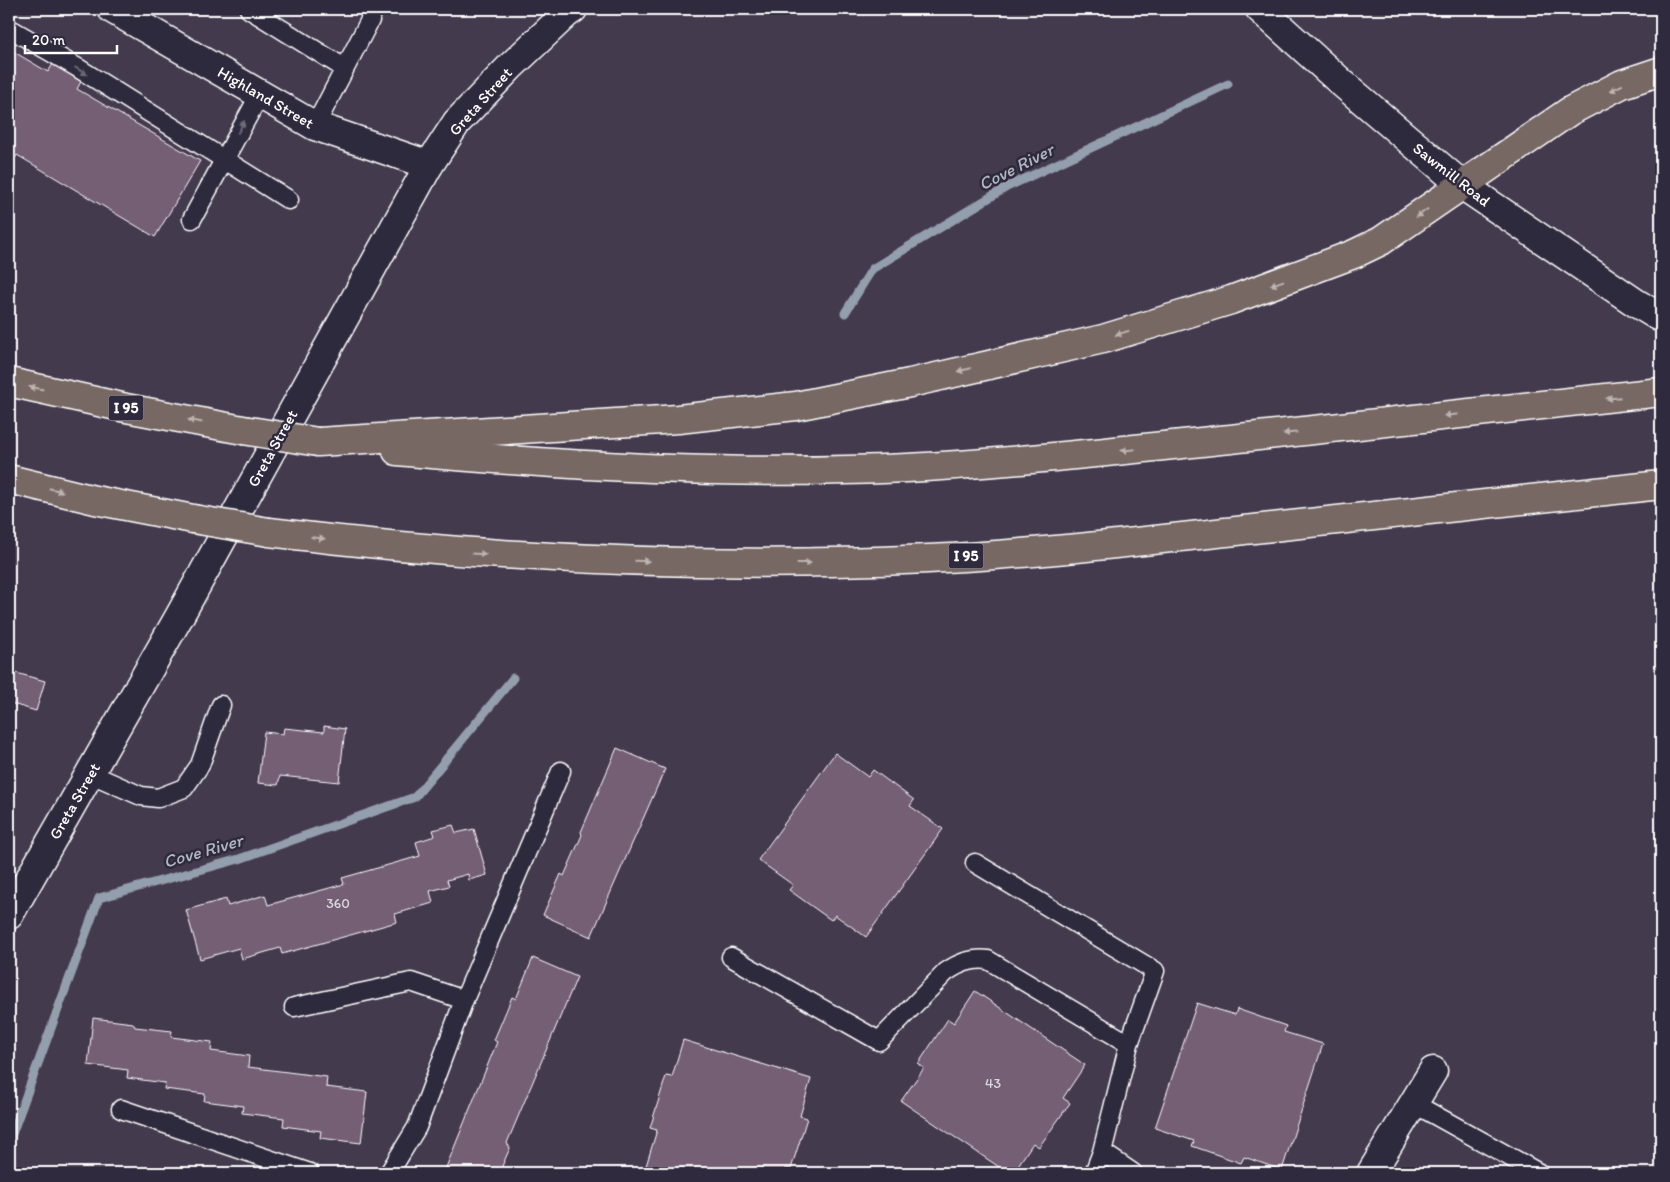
<svg xmlns="http://www.w3.org/2000/svg" width="1670" height="1182" viewBox="0 0 1670 1182" font-family="Itim,sans-serif">
  <style>
    .lines { fill: none; stroke-linecap: round; stroke-linejoin: round }
    .stream { stroke: #939fad; stroke-width: 9 }
    .building { fill: #745e74; stroke: #fff }
    .lane-casing { stroke: #fff; stroke-width: 21 }
    .street-casing { stroke: #fff; stroke-width: 31 }
    .secondary-casing { stroke: #fff; stroke-width: 31 }
    .highway-casing { stroke: #fff; stroke-width: 31 }
    .lane { stroke: #2f2a3d; stroke-width: 18 }
    .street { stroke: #2f2a3d; stroke-width: 28 }
    .secondary { stroke: #2f2a3d; stroke-width: 28 }
    .highway { stroke: #776864; stroke-width: 28 }
    .highway-bridge-casing { stroke: #fff; stroke-width: 31; stroke-linecap: butt }
    .highway-bridge { stroke: #776864; stroke-width: 28 }
    .oneway { fill: #6d6a77 }
    .oneway2 { fill: #bbb4b2 }
    .labels { text-anchor: middle; stroke-width: 5; stroke-linejoin: round; paint-order: stroke }
    .number-label { font-size: 14px; fill: #dcd7dc }
    .shield { fill: #2f2a3d; stroke: #c1bfc5; stroke-width: 1 }
    .shield-label { font-size: 15px; font-weight: bold; fill: #fff }
    .street-label { font-size: 16px; fill: #fff; stroke: #2f2a3d }
    .water-label { font-size: 18px; font-style: italic; fill: #aeb7c1; stroke: #2f2a3d }
  </style>
  <rect width="100%" height="100%" fill="#443a4e"/>
  <filter id="ink" filterUnits="userSpaceOnUse"><feTurbulence type="fractalNoise" baseFrequency=".02" numOctaves="2"/><feDisplacementMap in="SourceGraphic" scale="10" xChannelSelector="R" yChannelSelector="G"/><feConvolveMatrix kernelMatrix="1 2 1 2 8 2 1 2 1" color-interpolation-filters="sRGB"/></filter>
  <g filter="url(#ink)">
    <g class="lines">
      <path class="stream" d="M845 313 872 269 1007 187 1228 84
        M9 1142 99 898 239 859 415 797 513 678"/>
    </g>
    <path class="building" d="M9 49 48 72 55 61 83 78 77 89 200 161 155 237 17 155 13 162 9 159Z
      M9 671 45 681 36 711 9 703Z
      M324 726 345 729 339 782 280 776 278 785 258 783 264 732 283 734 284 728 324 732Z
      M617 748 665 769 591 937 543 915 561 874 564 876 582 835 581 832Z
      M835 753 868 777 873 770 914 800 910 806 943 829 866 937 835 915 831 920 789 890 793 885 758 860Z
      M453 825 456 833 474 829 487 875 469 880 468 874 447 880 449 886 430 891 433 903 395 914 397 922 282 954 280 948 242 959 239 948 200 959 186 910 226 899 228 906 265 895 268 905 344 884 342 878 420 856 416 842 435 836 433 830Z
      M533 958 577 977 507 1143 510 1148 499 1173H453L445 1170 497 1042 494 1040 512 997 516 999Z
      M975 991 1085 1065 1063 1098 1070 1103 1039 1147 1033 1143 1013 1173H1008L901 1101 924 1068 918 1064 948 1019 954 1023Z
      M1197 1003 1235 1015 1237 1009 1286 1026 1284 1032 1323 1044 1282 1170 1244 1157 1241 1163 1192 1146 1194 1141 1155 1128Z
      M93 1018 133 1023 135 1027 172 1031 171 1037 212 1042 211 1051 249 1056 248 1067 327 1077 326 1087 367 1092 361 1143 320 1138 321 1131 283 1126 284 1118 242 1113 243 1106 204 1101 205 1094 164 1089 165 1083 127 1078 128 1070 88 1065Z
      M683 1040 811 1079 800 1116 807 1118 791 1169 785 1168 783 1173H668L646 1166 657 1130 650 1128 666 1076 672 1077Z"/>
    <g class="lines">
      <g class="lane-casing">
        <path id="lane" d="M249 9 344 68
          M9 28 78 68 289 200
          M315 126 370 20 371 9
          M192 219 260 94
          M89 773 141 796 158 798 184 788 200 765 221 705
          M975 863 1155 971 1129 1044 1102 1152 1133 1173
          M731 957 879 1041 946 972C959 963 971 958 988 960L1129 1044
          M294 1007 411 982 464 1000
          M1413 1103 1539 1173
          M121 1109 310 1173
          M389 1173 417 1127 464 1000 561 771
          M1094 1173 1102 1152"/>
      </g>
      <g class="street-casing">
        <path id="street" d="M112 9 315 126 429 165
          M1371 1173 1433 1071"/>
      </g>
      <g class="secondary-casing">
        <path id="secondary" d="M1260 9 1342 83 1462 185 1636 303 1661 318
          M9 915 179 617 429 165 457 122 511 66 567 13 573 9"/>
      </g>
      <g class="highway-casing">
        <path id="highway" d="M9 382 126 408 243 430
          M318 442 678 419 796 406 910 383 1103 339 1231 300 1354 254 1381 241 1570 111 1622 84 1661 71
          M397 451C566 466 737 476 907 468 1021 462 1135 449 1249 437 1387 422 1524 407 1661 392
          M9 479 95 500 193 519
          M269 532C489 559 707 569 928 559 1040 554 1152 540 1263 528 1396 514 1529 500 1661 485"/>
      </g>
      <use href="#lane" class="lane"/>
      <use href="#street" class="street"/>
      <use href="#secondary" class="secondary"/>
      <use href="#highway" class="highway"/>
      <g class="highway-bridge-casing">
        <path id="highway-bridge" d="M243 430 318 442
          M193 519 269 532"/>
      </g>
      <use href="#highway-bridge" class="highway-bridge"/>
    </g>
    <defs><path id="oneway-solid" d="M-6-.8H1V-3.2L6.5 0L1 3.2V.8H-6Z" transform="scale(1.25)"/></defs>
    <g class="oneway">
      <use href="#oneway-solid" transform="translate(81 71) rotate(31)"/>
      <use href="#oneway-solid" transform="translate(241 127) rotate(-62)"/>
    </g>
    <g class="oneway2">
      <use href="#oneway-solid" transform="translate(1616 88) rotate(154)"/>
      <use href="#oneway-solid" transform="translate(1422 213) rotate(145)"/>
      <use href="#oneway-solid" transform="translate(1277 283) rotate(160)"/>
      <use href="#oneway-solid" transform="translate(1122 333) rotate(163)"/>
      <use href="#oneway-solid" transform="translate(964 370) rotate(167)"/>
      <use href="#oneway-solid" transform="translate(36 388) rotate(-168)"/>
      <use href="#oneway-solid" transform="translate(1613 398) rotate(174)"/>
      <use href="#oneway-solid" transform="translate(1451 415) rotate(174)"/>
      <use href="#oneway-solid" transform="translate(195 421) rotate(-169)"/>
      <use href="#oneway-solid" transform="translate(1290 433) rotate(174)"/>
      <use href="#oneway-solid" transform="translate(1128 450) rotate(174)"/>
      <use href="#oneway-solid" transform="translate(56 490) rotate(14)"/>
      <use href="#oneway-solid" transform="translate(318 538) rotate(7)"/>
      <use href="#oneway-solid" transform="translate(479 554) rotate(4)"/>
      <use href="#oneway-solid" transform="translate(642 561) rotate(1)"/>
      <use href="#oneway-solid" transform="translate(804 563)"/>
    </g>
  </g>
  <g class="labels">
    <g class="number-label">
      <text x="338" y="908">360</text>
      <text x="993" y="1088">43</text>
    </g>
    <g class="shield">
      <rect x="108.5" y="395.5" width="35" height="25" rx="4"/>
      <rect x="948.5" y="543.5" width="35" height="25" rx="4"/>
    </g>
    <g class="shield-label">
      <text x="126" y="413">I 95</text>
      <text x="966" y="561">I 95</text>
    </g>
    <g class="street-label">
      <text transform="translate(266 97) rotate(30)" y="6">Highland Street</text>
      <text transform="translate(480 101) rotate(-48)" y="6">Greta Street</text>
      <text transform="translate(1452 174) rotate(38)" y="6">Sawmill Road</text>
      <text transform="translate(272 448) rotate(-61)" y="6">Greta Street</text>
      <text transform="translate(74 801) rotate(-60)" y="6">Greta Street</text>
    </g>
    <g class="water-label">
      <text transform="translate(1016 167) rotate(-27)" y="6">Cove River</text>
      <text transform="translate(203 851) rotate(-16)" y="6">Cove River</text>
    </g>
  </g>
  <rect width="1670" height="1182" fill="none" stroke="#2f2a3d" stroke-width="30"/>
  <rect x="15" y="15" width="1640" height="1152" fill="none" stroke="#fff" stroke-width="2" filter="url(#ink)"/>
  <path d="M25 45v8h92v-8" fill="none" stroke="#ffffff" stroke-width="2.5"/>
  <text x="32" y="45" font-size="15" fill="#ffffff" stroke="#2f2a3d" stroke-width="4" paint-order="stroke">20 m</text>
</svg>
